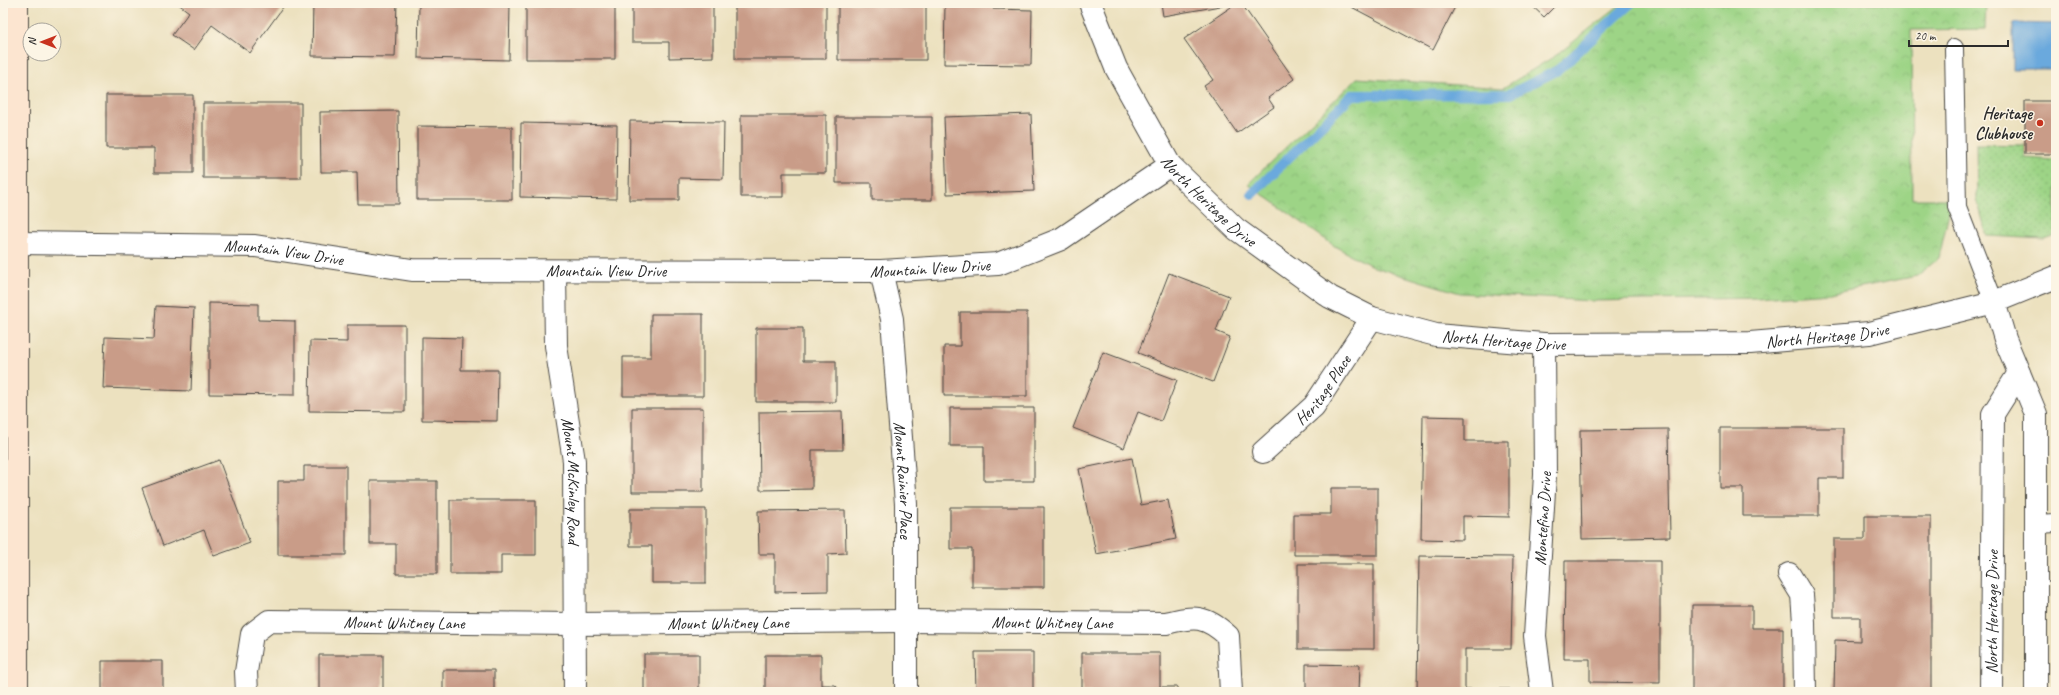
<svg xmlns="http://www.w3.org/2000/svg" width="2059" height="695" viewBox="0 0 2059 695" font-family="Caveat,sans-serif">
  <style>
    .grass { fill: url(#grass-dots); stroke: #648058 }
    .park { fill: url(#park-crowns); stroke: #648058 }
    .water { fill: #6ba9dd; stroke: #4b6a84 }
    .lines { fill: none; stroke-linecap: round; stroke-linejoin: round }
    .stream { stroke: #6ba9dd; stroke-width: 10 }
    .building { fill: #c99c88 }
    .lane-casing { stroke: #484641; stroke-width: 20 }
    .street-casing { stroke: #484641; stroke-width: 24 }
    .secondary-casing { stroke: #484641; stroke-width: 24 }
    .lane { stroke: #fff; stroke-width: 18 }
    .street { stroke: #fff; stroke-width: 22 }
    .secondary { stroke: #fce5d0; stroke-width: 22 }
    .poi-dot { fill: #c8321e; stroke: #fcf5e5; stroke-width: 1.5 }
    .labels { text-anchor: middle; stroke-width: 3; stroke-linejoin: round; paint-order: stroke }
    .poi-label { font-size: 17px; font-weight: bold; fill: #2b2b2b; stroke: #fcf5e5; text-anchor: end }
    .street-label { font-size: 17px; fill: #2b2b2b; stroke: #fcf5e5 }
  </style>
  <defs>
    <pattern id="grass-dots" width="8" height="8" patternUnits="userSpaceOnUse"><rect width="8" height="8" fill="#9dd486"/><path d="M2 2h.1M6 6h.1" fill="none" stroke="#87b674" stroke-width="1.8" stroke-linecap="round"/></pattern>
    <pattern id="park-crowns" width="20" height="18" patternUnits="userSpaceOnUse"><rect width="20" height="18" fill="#9dd486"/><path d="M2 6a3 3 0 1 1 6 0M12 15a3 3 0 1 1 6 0" fill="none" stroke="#87b674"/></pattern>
  </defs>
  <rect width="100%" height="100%" fill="#fcf5e5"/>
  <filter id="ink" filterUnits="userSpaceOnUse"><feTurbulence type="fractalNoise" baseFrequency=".025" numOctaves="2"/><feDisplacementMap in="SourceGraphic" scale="8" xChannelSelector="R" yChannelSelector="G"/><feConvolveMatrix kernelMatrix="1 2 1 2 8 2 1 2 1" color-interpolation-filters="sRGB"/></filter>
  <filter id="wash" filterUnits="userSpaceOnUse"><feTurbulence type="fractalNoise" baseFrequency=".012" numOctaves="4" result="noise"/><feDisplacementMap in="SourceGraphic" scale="16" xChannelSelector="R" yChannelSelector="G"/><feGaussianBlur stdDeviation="0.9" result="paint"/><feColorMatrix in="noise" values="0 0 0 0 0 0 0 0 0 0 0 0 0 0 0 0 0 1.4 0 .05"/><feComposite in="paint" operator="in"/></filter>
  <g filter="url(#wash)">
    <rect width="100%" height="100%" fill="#ece1bf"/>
    <path class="grass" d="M1976 144 2025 145V158L2056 160V235L2045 239 1987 236 1977 199Z"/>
    <path class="park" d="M1622 3H1986L1985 29 1911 30 1912 199H1952L1939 258 1917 276 1830 293 1757 298 1591 301 1460 293 1374 267 1336 247 1248 184 1357 78 1503 88 1558 54Z"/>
    <path class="water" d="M2013 23 2056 24V69H2013Z"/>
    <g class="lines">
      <path class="stream" d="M1252 194 1352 95 1510 94 1558 70 1631 3"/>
    </g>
    <g id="blocks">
      <path class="building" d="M177 3H286L250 53 212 25 194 50 172 35 189 12Z
        M313 3H397L395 57 312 56Z
        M419 3H510L509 60 418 58Z
        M526 3H615V59H526Z
        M632 3H713V57L669 58V42H632Z
        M735 3H826V59H735Z
        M838 3H926V60H838Z
        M945 3H993V9L1032 10 1031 65 944 64Z
        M1161 3H1226V5L1163 16Z
        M1237 3H1241L1294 79 1268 98 1274 107 1237 133 1204 86 1213 80 1184 39Z
        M1344 3H1457L1433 50Z
        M1529 3H1558L1544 17Z
        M106 95H193V173H154V148H106Z
        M2025 101H2056V154H2025Z
        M203 103H301V178H203Z
        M398 111 399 204H358L357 172H321L320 112Z
        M1031 114 1034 191 947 194 944 117Z
        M741 115H826V173H783V197H741Z
        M836 117H932V200H872V183H836Z
        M630 121 724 122 723 179 679 178V200H629Z
        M521 123 617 125 616 199 520 197Z
        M417 126 512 127V200H417Z
        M1169 273 1229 296 1216 331 1230 337 1213 382 1138 353Z
        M209 303 258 304V320L295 321V395L209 394Z
        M156 306 194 308 191 391 103 388 105 337 154 339Z
        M960 312H1027V396H944V346H960Z
        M651 314H703V396H623V357H651Z
        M347 325H405V412L309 411 310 341 347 342Z
        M756 328H803V361H836V402H756Z
        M422 337 462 338 461 370H498L497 421 422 420Z
        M1103 352 1177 380 1161 421 1138 412 1124 448 1073 428Z
        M632 408H703V492H632Z
        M950 408H1034V481H984V446H950Z
        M842 411 843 450H812V489L760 490 759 412Z
        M1423 416 1465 417V441H1509V517L1463 516V540L1421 539Z
        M1720 428H1843V478H1819V516H1743V488H1720Z
        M1668 429 1670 537 1582 539 1580 430Z
        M1132 458 1141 505 1168 500 1176 539 1096 554 1079 469Z
        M219 460 250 543 214 556 204 530 163 546 142 488Z
        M304 466H346V555H278V481H304Z
        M370 481H437V574H396V544H370Z
        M1331 488H1378V555H1294V514H1331Z
        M450 500H536V555H501V574H450Z
        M950 507H1044V587H972V549H950Z
        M630 509H706V583H652V546H630Z
        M845 510 846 553 828 554V591L775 592V554H759L758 511Z
        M1865 516H1931V692H1834L1835 640 1860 641V617H1834V539H1865Z
        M1419 556 1513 557 1511 649H1465V689H1510V692H1417Z
        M1565 561H1660V683L1590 682V659H1564Z
        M1298 564H1374V649H1298Z
        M1692 605H1752V628H1783V692H1692Z
        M975 652H1033V692H976Z
        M1082 653H1160V687H1177V692H1082Z
        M644 654H699V692H626V690L644 691Z
        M319 655H383V692H302V690H319Z
        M765 655H821V685H835L842 692H765Z
        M102 661H163V692H102Z
        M1306 664 1360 665 1359 692H1306Z
        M443 670H494V692H443Z"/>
    </g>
  </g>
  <g filter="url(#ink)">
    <use href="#blocks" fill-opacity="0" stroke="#484641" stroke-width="1"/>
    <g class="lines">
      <g class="lane-casing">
        <path id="lane" d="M1954 48 1957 207 1994 302
          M2037 524 2056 523"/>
      </g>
      <g class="street-casing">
        <g id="street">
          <path id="s1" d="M1090 3 1116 68 1170 165 1236 229 1330 297 1372 318 1436 335 1544 344 1750 343 1869 333 1994 302 2056 277"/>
          <path id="s2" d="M17 243 255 246 412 270 881 271 998 264 1061 239 1170 165"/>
          <path id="s3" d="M555 271 556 346 574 461 575 692"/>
          <path id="s4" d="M881 271 892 319 906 504V692"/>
          <path d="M1994 302 2005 339 2036 414V692"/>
          <path id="s5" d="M1263 452 1314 406 1372 318"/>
          <path d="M1789 574 1802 595 1804 622 1805 692"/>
          <path id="s6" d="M247 692 246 672 252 634 269 621 573 624 906 621 1166 623C1195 616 1205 615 1228 636L1231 692"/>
          <path id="s7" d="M1542 692 1535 636 1545 475 1544 344"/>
          <path id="s8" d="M1991 692 1993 414 2019 373"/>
        </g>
      </g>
      <g class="secondary-casing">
        <path id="secondary" d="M17 692V3"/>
      </g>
      <use href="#lane" class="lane"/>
      <use href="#street" class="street"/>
      <use href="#secondary" class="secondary"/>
    </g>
  </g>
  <circle class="poi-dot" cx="2040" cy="123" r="4"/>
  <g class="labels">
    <g class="poi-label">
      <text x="2032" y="119">Heritage<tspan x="2032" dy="20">Clubhouse</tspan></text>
    </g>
    <g class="street-label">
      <text dy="6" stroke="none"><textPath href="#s1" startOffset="234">North Heritage Drive</textPath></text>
      <text dy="6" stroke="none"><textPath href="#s2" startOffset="267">Mountain View Drive</textPath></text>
      <text dy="6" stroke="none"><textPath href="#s2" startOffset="915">Mountain View Drive</textPath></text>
      <text dy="6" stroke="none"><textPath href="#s2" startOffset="591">Mountain View Drive</textPath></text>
      <text dy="6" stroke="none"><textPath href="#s1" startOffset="894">North Heritage Drive</textPath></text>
      <text dy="6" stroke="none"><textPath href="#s1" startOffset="570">North Heritage Drive</textPath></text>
      <text dy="6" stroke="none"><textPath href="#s5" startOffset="87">Heritage Place</textPath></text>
      <text dy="6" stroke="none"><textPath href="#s3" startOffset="211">Mount McKinley Road</textPath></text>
      <text dy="6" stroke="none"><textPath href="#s4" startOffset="211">Mount Rainier Place</textPath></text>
      <text dy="6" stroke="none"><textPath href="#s7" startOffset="174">Montefino Drive</textPath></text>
      <text dy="6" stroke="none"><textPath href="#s8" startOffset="80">North Heritage Drive</textPath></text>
      <text dy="6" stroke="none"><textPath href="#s6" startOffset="215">Mount Whitney Lane</textPath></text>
      <text dy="6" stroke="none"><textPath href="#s6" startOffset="539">Mount Whitney Lane</textPath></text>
      <text dy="6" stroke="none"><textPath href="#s6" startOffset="863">Mount Whitney Lane</textPath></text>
    </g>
  </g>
  <rect width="2059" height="695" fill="none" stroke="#fcf5e5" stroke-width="16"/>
  <g transform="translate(42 42) rotate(270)"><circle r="19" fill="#fcf5e5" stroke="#a8a49b"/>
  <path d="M0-3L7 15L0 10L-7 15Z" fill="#c8321e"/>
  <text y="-6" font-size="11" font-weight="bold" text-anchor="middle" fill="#2b2b2b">N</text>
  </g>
  <path d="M1909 40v6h99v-6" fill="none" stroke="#2b2b2b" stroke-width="2"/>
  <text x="1915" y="40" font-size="12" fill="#2b2b2b" stroke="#fcf5e5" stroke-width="3" paint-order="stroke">20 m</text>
</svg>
